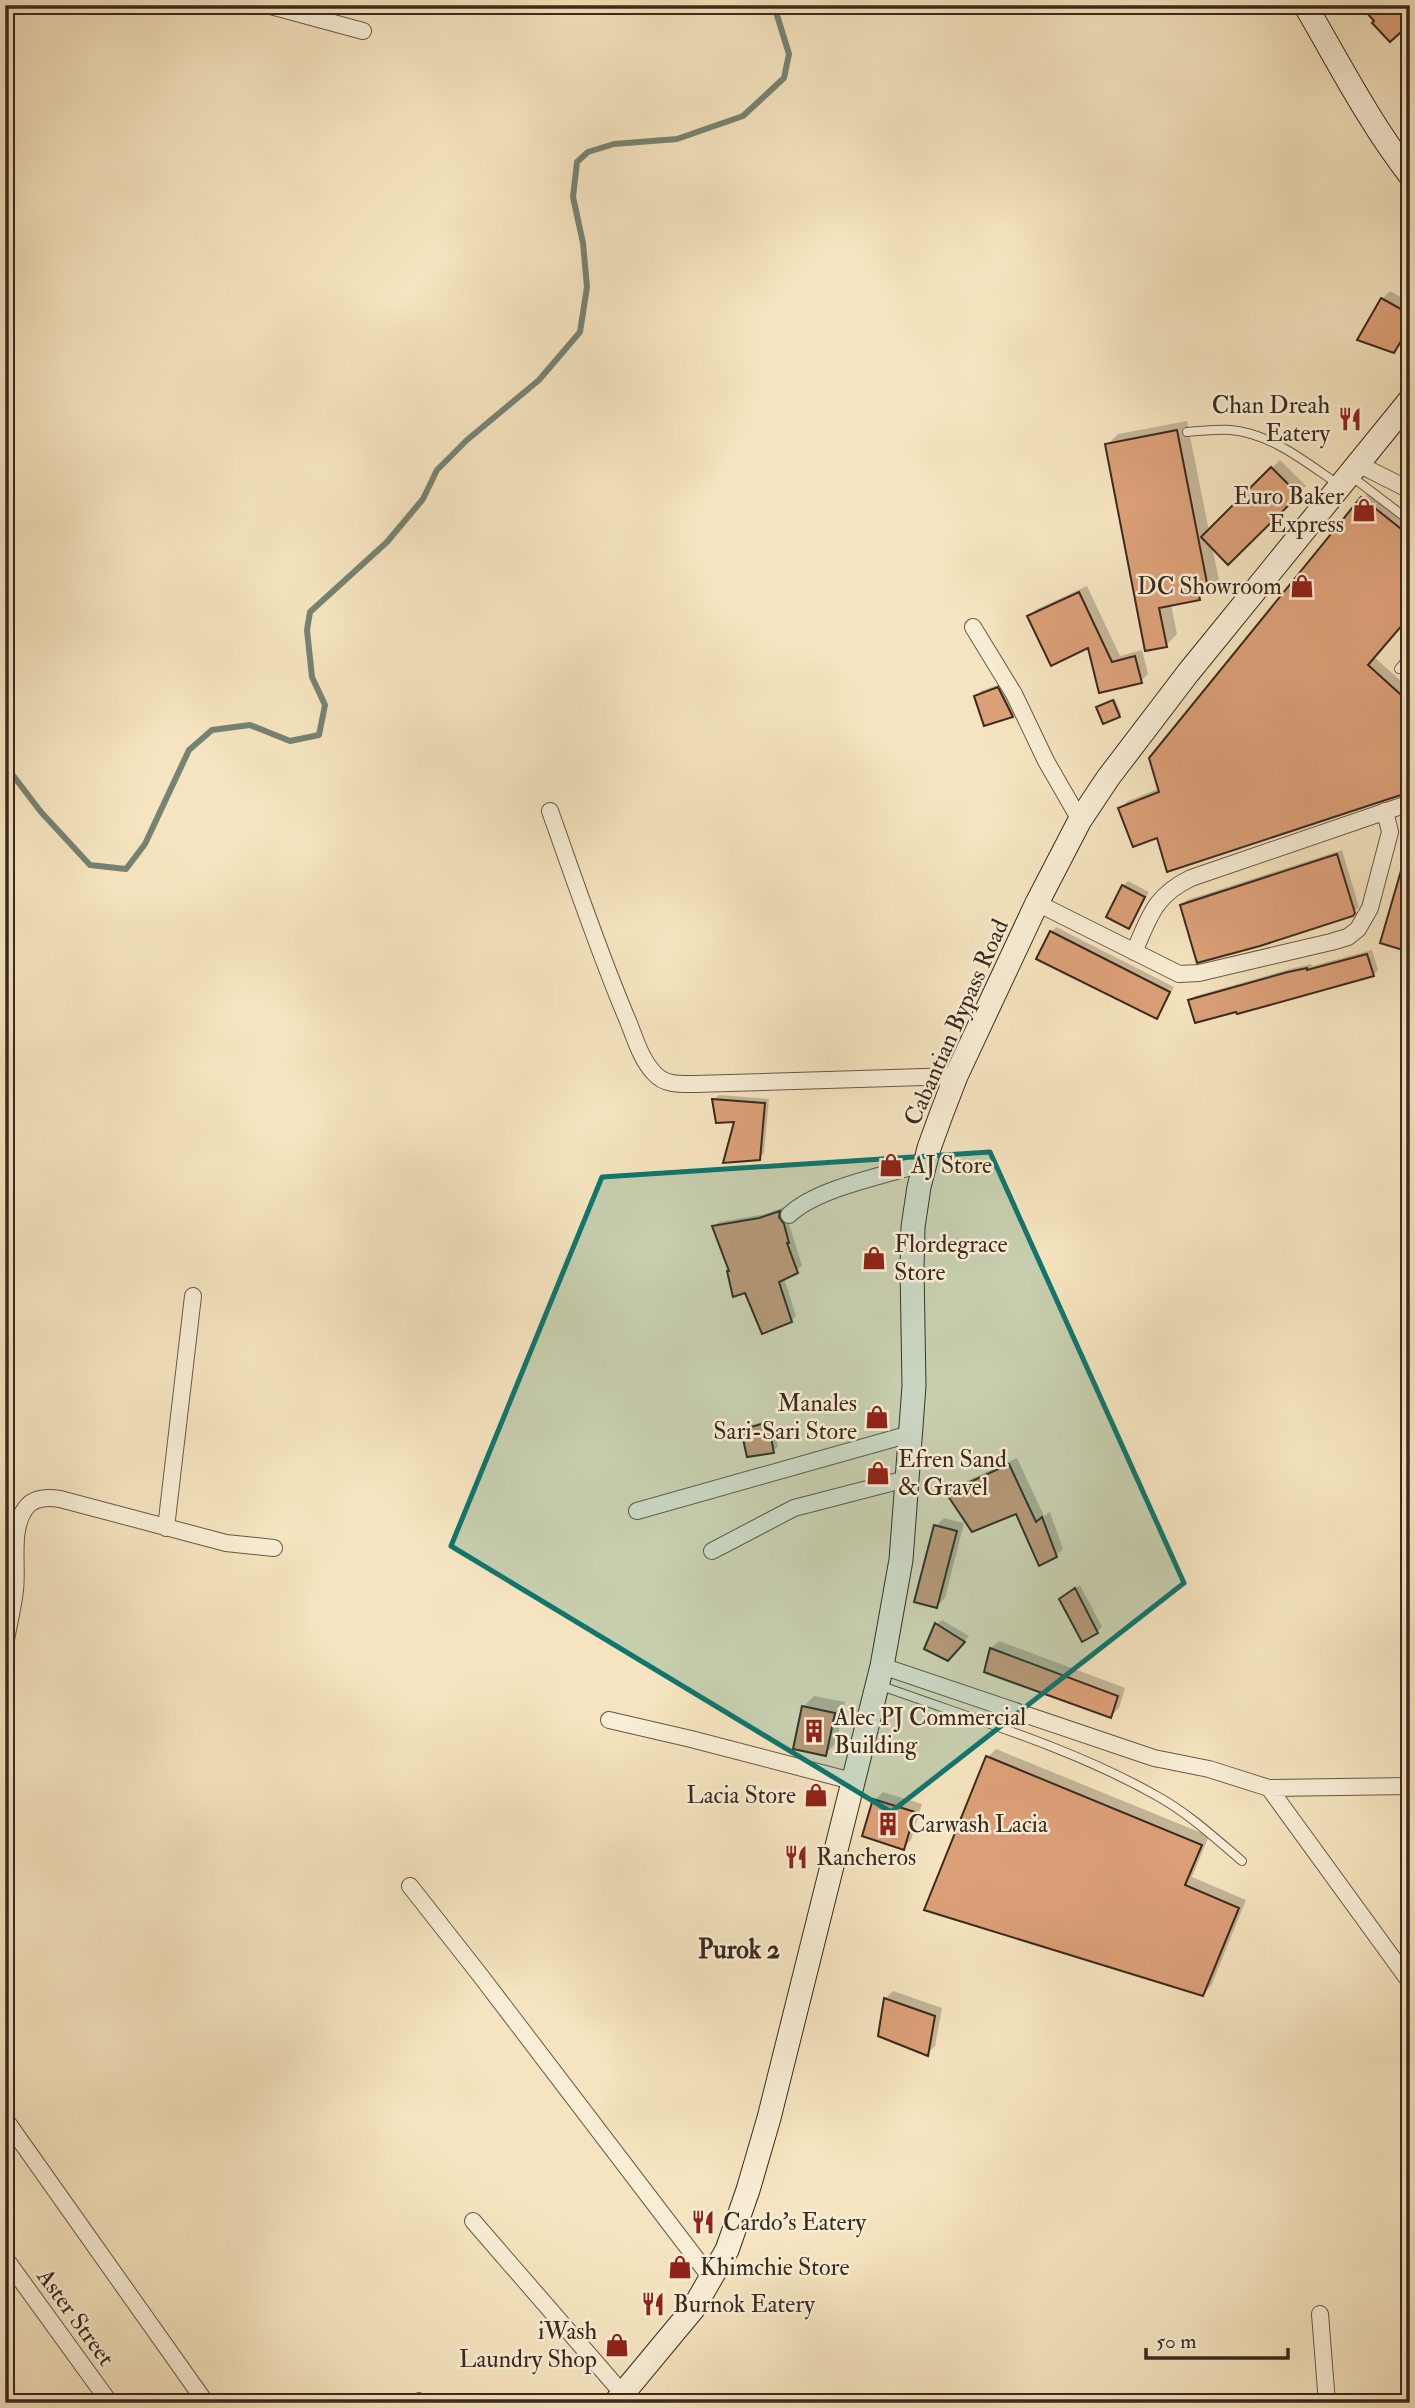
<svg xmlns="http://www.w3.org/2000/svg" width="1415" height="2408" viewBox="0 0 1415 2408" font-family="'IM FELL Double Pica',serif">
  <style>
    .shadow { fill: #0003 }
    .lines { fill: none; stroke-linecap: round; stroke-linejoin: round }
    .stream { stroke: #758373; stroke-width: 6 }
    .building { fill: #dca078; stroke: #3a291e; stroke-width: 2 }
    .service-casing { stroke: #695846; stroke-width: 10 }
    .minor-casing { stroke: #695846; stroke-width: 18 }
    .secondary-casing { stroke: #3a291e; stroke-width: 25 }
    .service { stroke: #f8edd5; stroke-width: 8 }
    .minor { stroke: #f8edd5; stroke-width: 16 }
    .secondary { stroke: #f8edd5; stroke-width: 23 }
    .marked { fill: #0f766e; fill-opacity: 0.2; stroke: #0f766e; stroke-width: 5; stroke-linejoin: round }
    .labels { text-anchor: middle; stroke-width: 5; stroke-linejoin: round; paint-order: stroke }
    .poi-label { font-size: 24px; fill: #3a291e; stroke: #f8edd5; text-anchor: start }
    .street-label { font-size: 24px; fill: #3a291e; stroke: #f8edd5 }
    .neighbourhood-label { font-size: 26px; font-weight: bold; fill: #3a291e; stroke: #f8edd5 }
  </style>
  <rect width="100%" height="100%" fill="#f5e4bf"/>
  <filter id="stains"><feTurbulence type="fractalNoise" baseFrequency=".00286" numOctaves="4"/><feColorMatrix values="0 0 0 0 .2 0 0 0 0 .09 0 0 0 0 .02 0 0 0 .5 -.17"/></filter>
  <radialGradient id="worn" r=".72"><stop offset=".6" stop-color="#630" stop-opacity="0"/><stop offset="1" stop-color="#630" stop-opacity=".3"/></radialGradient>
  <path class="shadow" d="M1390 291 1410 302V329L1394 351 1382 299Z
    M1187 421 1209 531 1280 460 1306 486 1228 563 1212 546 1219 580 1199 598 1171 604 1177 634 1166 645 1107 445 1118 434Z
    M1370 491 1410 523V615L1374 657 1410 689V779L1158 836 1120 808 1128 801 1160 788 1151 758Z
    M1087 586 1120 656 1142 650 1148 674 1141 681 1100 691 1090 646 1029 616 1037 609Z
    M1003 683 1017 711 1013 716 985 724 976 696 981 691Z
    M1115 699 1121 714 1119 716 1101 705Z
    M1410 849V935L1407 943 1402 948 1382 942Z
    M1342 850 1359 907 1352 914 1182 905 1187 900Z
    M1128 881 1149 892 1133 922 1128 927 1123 886Z
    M1056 927 1174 987 1161 1012 1156 1017 1051 932Z
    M1372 950 1378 970 1373 975 1190 1001 1195 996 1294 968 1311 964 1312 966Z
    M719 1095 769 1099 764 1153 759 1158 737 1121 714 1099Z
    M784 1207 802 1266 784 1278 796 1316 791 1321 746 1290 730 1270 714 1226 719 1222 765 1214Z
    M773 1418 778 1446 773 1451 743 1431 748 1426Z
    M1017 1458 1044 1516 1050 1512 1063 1549 1056 1556 1017 1512 948 1493 956 1486Z
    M944 1518 964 1523 945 1598 937 1606 936 1526Z
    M1080 1585 1102 1627 1097 1632 1061 1599Z
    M942 1620 969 1636 953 1654 937 1624Z
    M999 1641 1125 1688 1119 1708 1111 1716 986 1670 991 1648Z
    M814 1696 845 1702 836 1743 825 1754 803 1707Z
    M996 1749 1209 1836 1192 1877 1246 1900 1211 1986 1203 1994 988 1757Z
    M883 1792 922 1804 911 1840 903 1848 875 1800Z
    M893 1991 942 2008 935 2046 928 2053 885 1999Z"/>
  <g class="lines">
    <path class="stream" d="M1032 5H1049
      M5 765 41 812 90 865 126 869 145 844 189 750 212 730 250 725 290 741 319 735 325 705 312 677 307 630 310 612 387 542 423 499 437 470 467 440 539 380 580 332 587 287 583 243 573 197 577 162 588 152 614 144 677 139 743 116 784 78 789 54 776 12 769 5"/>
  </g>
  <path class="building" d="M1360 5H1410V24L1390 42 1372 23 1374 21Z
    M1381 298 1410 314V326L1394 353 1357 340Z
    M1177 430 1209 593 1199 595 1200 600 1159 608 1167 647 1145 651 1105 444Z
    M1271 467 1299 495 1228 565 1201 537Z
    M1361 497 1410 536V616L1368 665 1410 703V792L1167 872 1157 838 1133 847 1118 808 1159 792 1149 758Z
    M1079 592 1112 662 1135 656 1142 683 1099 693 1088 648 1051 666 1027 616Z
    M998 687 1013 717 984 726 974 696Z
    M1113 700 1120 717 1103 724 1096 707Z
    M1337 854 1355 913 1353 916 1260 946 1197 963 1180 905Z
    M1405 857 1410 858V927L1403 950 1380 943Z
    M1122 885 1145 897 1129 929 1106 917Z
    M1050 931 1170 992 1157 1019 1036 959Z
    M1367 954 1374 976 1259 1008 1237 1014 1236 1012 1195 1023 1188 1000 1288 972 1307 968V970Z
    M712 1099 765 1103 760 1160 723 1163 734 1122 716 1123Z
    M780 1211 779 1217 784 1224 789 1243H787L798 1273 779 1282 792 1322 762 1334 745 1293 733 1297 727 1271H729L712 1226 759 1218Z
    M768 1422 774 1453 747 1457 741 1430Z
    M1009 1464 1036 1522 1042 1517 1057 1557 1039 1566 1016 1514 972 1532 946 1493Z
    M934 1525 957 1531 937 1608 914 1602Z
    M1075 1588 1098 1633 1082 1642 1059 1599Z
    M935 1623 965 1642 948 1661 924 1649Z
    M990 1648 1118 1696 1111 1718 984 1672Z
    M802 1706 835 1713 826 1756 793 1749Z
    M986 1756 1202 1845 1185 1885 1239 1908 1203 1996 924 1910Z
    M873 1799 915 1812 904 1850 862 1836Z
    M884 1998 935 2016 928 2056 878 2036Z"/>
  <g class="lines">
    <g class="service-casing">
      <path id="service" d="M1187 432C1202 431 1217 429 1231 430 1272 434 1305 462 1338 484
        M1351 476 1410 521
        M1399 669 1410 655
        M879 1685C972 1719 1071 1747 1157 1796 1188 1813 1215 1838 1242 1861
        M419 2397 423 2403"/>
    </g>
    <g class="minor-casing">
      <path id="minor" d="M267 5 363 31
        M1358 464 1410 490
        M973 627 1014 694 1046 761 1080 820
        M550 811C575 881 599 953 628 1021 635 1038 641 1060 655 1074 665 1085 680 1084 695 1084L956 1076
        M1037 903 1179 974 1199 973 1331 942 1348 937 1358 929 1370 908 1390 832 1385 811
        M1134 952C1150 916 1154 896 1191 878L1410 803
        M789 1215C817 1188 886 1175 925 1163
        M637 1511 910 1434
        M166 1528 193 1296
        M712 1551 794 1508 906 1479
        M5 1645C8 1627 13 1609 15 1590 18 1566 10 1530 25 1509 33 1497 47 1497 60 1499L226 1543 274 1548
        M882 1666 1154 1758 1209 1769 1269 1788 1410 1982
        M609 1720 691 1739 852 1781
        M1269 1788 1410 1786
        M410 1886 480 1975 711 2278
        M5 2119 206 2403
        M473 2221 623 2394
        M5 2258 110 2403
        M1320 2314 1327 2403"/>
    </g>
    <g class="secondary-casing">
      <path id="secondary" d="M1305 5C1339 63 1369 122 1410 175
        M615 2403 693 2309 727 2250 748 2190 769 2118 882 1666 901 1560 914 1386 912 1268 913 1227 919 1187 929 1148 941 1115 956 1076 1037 903 1080 820 1108 778 1188 673 1410 400"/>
    </g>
    <use href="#service" class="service"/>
    <use href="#minor" class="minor"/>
    <use href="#secondary" class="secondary"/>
  </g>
  <path class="marked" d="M990 1152 1184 1583 891 1812 451 1546 602 1177Z"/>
  <defs>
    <g id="restaurant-bare" transform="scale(1.89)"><path d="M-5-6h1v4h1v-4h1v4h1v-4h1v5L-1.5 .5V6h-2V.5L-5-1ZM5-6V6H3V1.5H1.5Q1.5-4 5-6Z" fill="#8f2418" stroke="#f8edd5" stroke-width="2.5" paint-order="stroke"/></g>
    <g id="shop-bare" transform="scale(1.89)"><path d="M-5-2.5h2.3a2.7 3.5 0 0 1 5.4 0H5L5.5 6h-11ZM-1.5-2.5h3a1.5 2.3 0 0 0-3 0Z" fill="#8f2418" stroke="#f8edd5" stroke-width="2.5" paint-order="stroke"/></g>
    <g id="building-bare" transform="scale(1.89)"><path d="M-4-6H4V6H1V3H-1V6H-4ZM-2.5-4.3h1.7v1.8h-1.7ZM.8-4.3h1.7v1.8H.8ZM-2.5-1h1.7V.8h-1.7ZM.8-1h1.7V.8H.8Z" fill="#8f2418" stroke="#f8edd5" stroke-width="2.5" paint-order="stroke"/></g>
  </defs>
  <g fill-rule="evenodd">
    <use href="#restaurant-bare" x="1350" y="419"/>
    <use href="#shop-bare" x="1364" y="510"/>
    <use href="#shop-bare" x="1302" y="586"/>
    <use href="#shop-bare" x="891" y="1165"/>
    <use href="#shop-bare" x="874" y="1258"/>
    <use href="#shop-bare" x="877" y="1417"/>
    <use href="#shop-bare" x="878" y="1473"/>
    <use href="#building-bare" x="814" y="1731"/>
    <use href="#shop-bare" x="816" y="1795"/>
    <use href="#building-bare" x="888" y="1824"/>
    <use href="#restaurant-bare" x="796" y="1857"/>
    <use href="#restaurant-bare" x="703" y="2222"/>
    <use href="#shop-bare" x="680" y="2267"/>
    <use href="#restaurant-bare" x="653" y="2304"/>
    <use href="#shop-bare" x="617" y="2345"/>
  </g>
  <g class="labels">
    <g class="poi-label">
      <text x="1330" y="413" text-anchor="end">Chan Dreah<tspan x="1330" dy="28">Eatery</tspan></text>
      <text x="1344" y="504" text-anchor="end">Euro Baker<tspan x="1344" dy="28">Express</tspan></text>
      <text x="1282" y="594" text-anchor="end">DC Showroom</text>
      <text x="911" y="1173">AJ Store</text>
      <text x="894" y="1252">Flordegrace<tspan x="894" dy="28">Store</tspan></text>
      <text x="857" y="1411" text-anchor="end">Manales<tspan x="857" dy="28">Sari-Sari Store</tspan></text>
      <text x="898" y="1467">Efren Sand<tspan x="898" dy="28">&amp; Gravel</tspan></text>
      <text x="834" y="1725">Alec PJ Commercial<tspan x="834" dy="28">Building</tspan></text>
      <text x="796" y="1803" text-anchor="end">Lacia Store</text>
      <text x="908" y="1832">Carwash Lacia</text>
      <text x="816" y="1865">Rancheros</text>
      <text x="723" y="2230">Cardo's Eatery</text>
      <text x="700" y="2275">Khimchie Store</text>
      <text x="673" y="2312">Burnok Eatery</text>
      <text x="597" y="2339" text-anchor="end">iWash<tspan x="597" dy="28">Laundry Shop</tspan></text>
    </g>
    <g class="street-label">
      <text transform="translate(956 1022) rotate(-66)" y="8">Cabantian Bypass Road</text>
      <text transform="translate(76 2317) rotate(54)" y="8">Aster Street</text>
    </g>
    <g class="neighbourhood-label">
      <text x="739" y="1958">Purok 2</text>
    </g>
  </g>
  <rect width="1415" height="2408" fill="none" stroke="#f5e4bf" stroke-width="28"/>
  <rect x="7" y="7" width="1401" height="2394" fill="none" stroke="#3a291e" stroke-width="3.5"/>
  <rect x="14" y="14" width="1387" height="2380" fill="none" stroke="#3a291e" stroke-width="2"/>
  <path d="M1146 2348v10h142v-10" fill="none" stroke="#3a291e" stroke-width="3.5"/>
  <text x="1156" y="2348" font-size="21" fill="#3a291e" stroke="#f8edd5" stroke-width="5" paint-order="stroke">50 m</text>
  <rect width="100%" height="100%" filter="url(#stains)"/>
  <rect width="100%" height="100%" fill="url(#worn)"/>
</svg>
